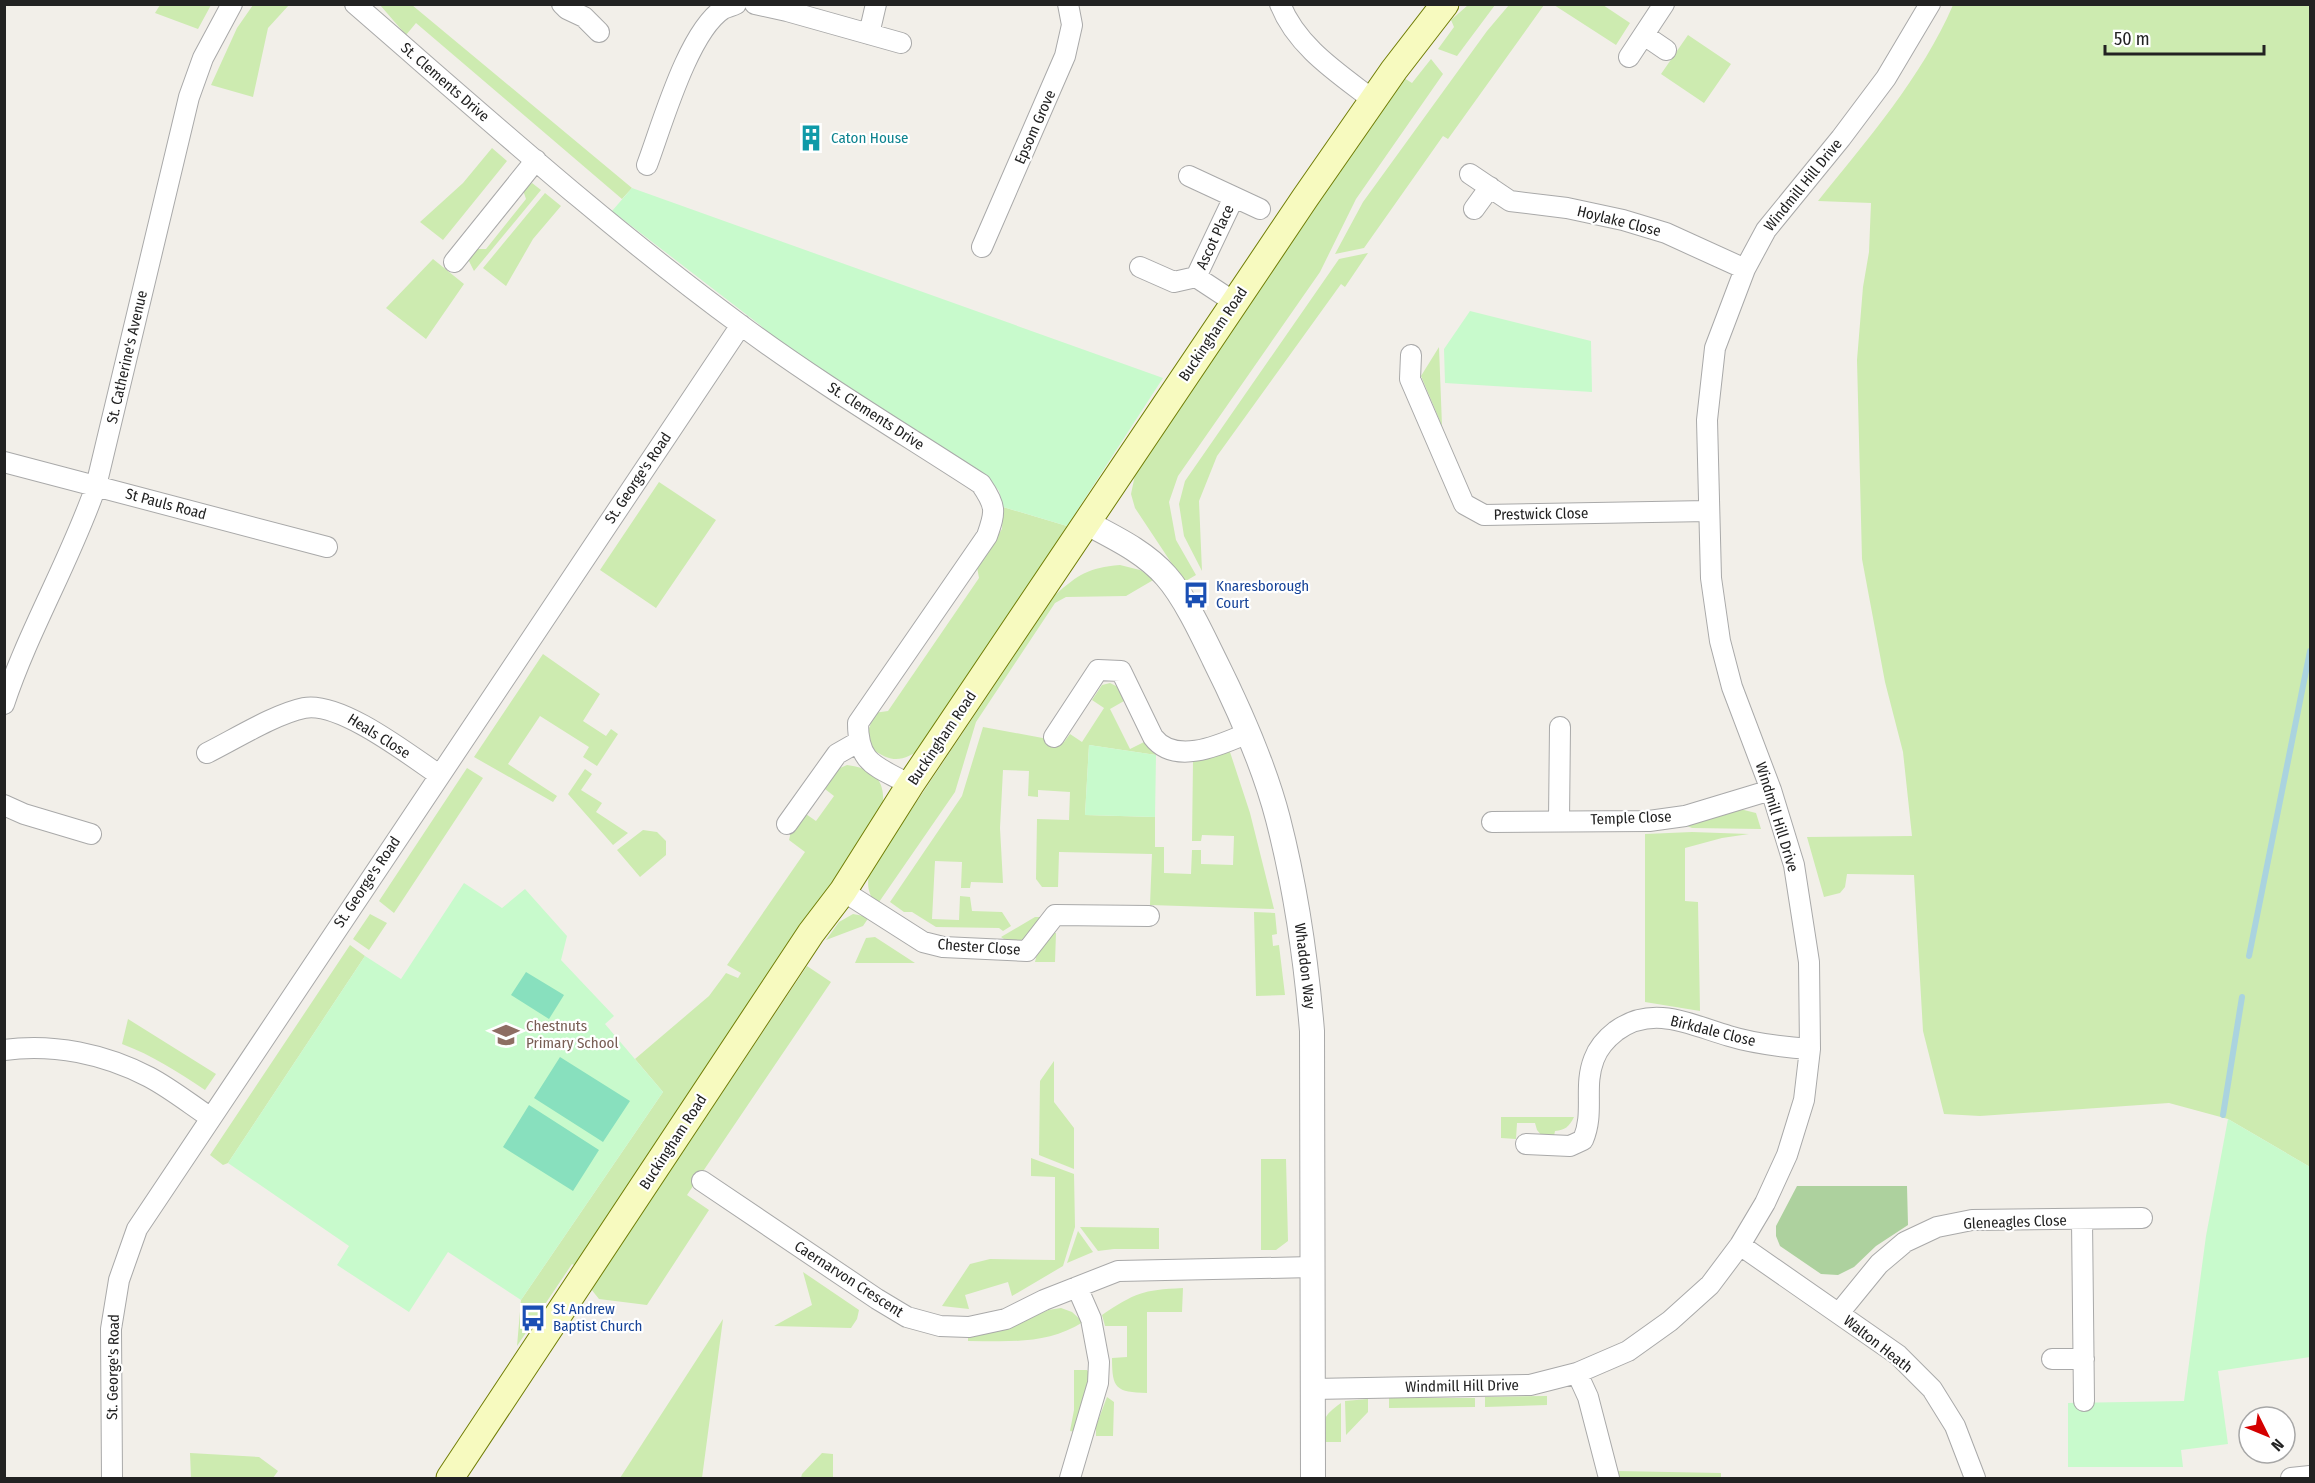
<svg xmlns="http://www.w3.org/2000/svg" width="2315" height="1483" viewBox="0 0 2315 1483" font-family="'Fira Sans Condensed',sans-serif">
  <style>
    .grass { fill: #cdebb0 }
    .forest { fill: #add19e }
    .park { fill: #c8facc }
    .pitch { fill: #88e0be }
    .lines { fill: none; stroke-linecap: round; stroke-linejoin: round }
    .stream { stroke: #aad3df; stroke-width: 6 }
    .minor-casing { stroke: #a9a9a9; stroke-width: 22 }
    .tertiary-casing { stroke: #a9a9a9; stroke-width: 26 }
    .secondary-casing { stroke: #707d05; stroke-width: 29 }
    .minor { stroke: #fff; stroke-width: 20 }
    .tertiary { stroke: #fff; stroke-width: 24 }
    .secondary { stroke: #f7fabf; stroke-width: 27 }
    .labels { text-anchor: middle; stroke-width: 4.5; stroke-linejoin: round; paint-order: stroke }
    .street-label { font-size: 15px; fill: #222; stroke: #fff }
    .culture-label { font-size: 15px; fill: #0d838f; stroke: #fff; text-anchor: start }
    .transit-label { font-size: 15px; fill: #164399; stroke: #fff; text-anchor: start }
    .education-label { font-size: 15px; fill: #785e54; stroke: #fff; text-anchor: start }
  </style>
  <rect width="100%" height="100%" fill="#f2efe9"/>
  <path class="grass" d="M160 5V4L211 5 198 29 155 13Z
    M253 5H289L268 28 253 97 211 85 237 28Z
    M380 5H412L632 188 622 199 416 23 406 35Z
    M1468 5H1495L1457 56 1438 49 1454 27 1451 20Z
    M1509 5H1544L1448 139 1443 136 1364 248 1335 254 1363 202 1487 31Z
    M1554 5H1603L1630 23 1616 45Z
    M1953 5H2310V1167L2228 1119 2169 1103 1980 1116 1944 1114 1923 1031 1914 875 1847 874 1845 887 1840 893 1824 897 1807 837 1912 836 1903 752 1885 682 1862 559 1857 360 1863 287 1869 252 1871 203 1818 201C1867 140 1922 77 1953 5Z
    M1688 35 1731 64 1704 103 1661 74Z
    M1431 59 1443 74 1356 199 1320 272 1178 476 1169 502 1176 540 1196 575 1184 582 1135 508 1131 494 1135 475 1264 279 1404 78 1412 83Z
    M492 148 507 161 443 240 420 222 463 183Z
    M532 183 541 190 474 271 468 259 476 249H486L526 199 523 190Z
    M545 193 561 206 533 239 506 286 483 268Z
    M1368 253 1345 287 1341 284 1217 456 1199 501 1202 571 1184 536 1179 504 1185 481 1339 259Z
    M433 259 464 284 426 339 386 308Z
    M1439 347 1442 426 1421 376Z
    M659 482 716 520 656 608 600 570Z
    M1003 507 1067 526 925 747C903 760 895 765 872 749L868 732 874 713 888 711 979 578 977 567 1002 529Z
    M1120 565 1140 570 1155 579 1126 596 1066 597 1055 603 976 722 955 792 877 905C868 894 867 887 869 873L1055 595C1079 574 1088 568 1120 565Z
    M543 654 600 694 583 721 606 736 611 729 618 734 597 766 583 757 589 747 540 716 508 764 557 796 553 802 474 757Z
    M1110 683 1118 687 1124 701 1110 709 1130 749 1144 742 1156 755 1089 745 1085 815 1155 817V847H1164V873L1191 874 1192 850H1201V864L1233 865 1234 836 1202 835 1201 841H1192L1193 761 1229 749 1250 813 1274 909 1150 905 1152 854 1059 852 1058 887H1042L1036 879 1037 819 1069 820 1070 792 1038 790V797L1028 796 1029 771 1003 770 1000 828 1003 883 971 882 970 888H961L962 862 935 861 932 919 959 920 960 896 970 897 972 911 1002 912 1011 926 1003 931 999 928 936 927 912 912H904L890 902 962 796 983 727 1064 742 1070 734 1082 742 1104 708 1092 700 1102 685Z
    M847 765C876 769 887 782 882 810L578 1267 572 1264 517 1346 521 1300 663 1092 635 1059 709 996 726 973 738 978 741 973 727 965 805 852 789 840 792 827 803 812 816 821 834 796 821 786 833 771Z
    M467 768 483 778 394 913 379 901Z
    M585 769 592 774 581 790 602 803 596 812 628 833 613 845 568 794Z
    M1740 809 1756 813 1761 829 1692 828 1682 824Z
    M643 830 657 832 666 841V855L640 877 617 850Z
    M1692 832 1749 834 1722 838 1685 848V901L1698 902 1700 1011 1645 1002V834Z
    M1254 912 1275 913 1277 934 1272 935 1273 946 1279 945 1285 995 1256 996Z
    M370 914 387 923 369 950 353 939Z
    M853 914 869 917 863 926 826 940 839 922Z
    M1035 917H1042C1032 932 1020 951 1001 937Z
    M1049 932 1056 933 1055 962H1035L1039 946Z
    M875 937 915 963H855L866 938Z
    M350 945 365 956 228 1163 223 1165 210 1155Z
    M807 966 831 982 687 1195 709 1210 647 1305 599 1299 591 1289Z
    M128 1019 216 1074 205 1090C178 1072 152 1055 122 1044Z
    M1054 1061V1102L1074 1128V1169L1039 1155 1040 1081Z
    M1501 1117H1574C1569 1127 1565 1130 1555 1131L1554 1136H1542L1537 1130 1535 1123H1517L1516 1139 1501 1138Z
    M1031 1158 1074 1174 1075 1227 1063 1266 1012 1296 1008 1282 965 1295 969 1309 942 1306 970 1264 990 1259 1055 1260V1177L1031 1176Z
    M1261 1159H1286L1288 1241 1276 1250H1261Z
    M1080 1227 1159 1228V1249H1114L1098 1251Z
    M1078 1231 1093 1252 1067 1263Z
    M803 1272 859 1310 857 1319 851 1328 774 1326 812 1305Z
    M1183 1288 1182 1312H1147V1393C1116 1392 1112 1389 1112 1358L1127 1357V1326H1105L1102 1315C1135 1293 1142 1290 1183 1288Z
    M1061 1308 1072 1312 1083 1322C1047 1345 1009 1341 968 1341V1336L1007 1329 1048 1310Z
    M723 1319 702 1478H620Z
    M1074 1370H1087L1091 1376 1075 1432 1070 1431 1074 1410Z
    M1547 1396V1405L1485 1407V1397Z
    M1107 1397 1114 1402 1113 1436H1096V1426Z
    M1389 1398H1475V1407L1389 1408Z
    M1368 1399V1412L1346 1435 1345 1401Z
    M1341 1403V1442H1322C1322 1420 1323 1416 1341 1403Z
    M190 1453 259 1457 278 1471 273 1478H191Z
    M822 1453 833 1454V1478H801L802 1474Z
    M1616 1471 1721 1473V1478H1618Z"/>
  <path class="forest" d="M1797 1186H1907L1908 1225 1876 1246 1854 1267 1838 1275 1821 1274 1780 1246 1776 1236V1226Z"/>
  <path class="park" d="M632 188 1163 378 1067 526 1003 507 999 491 987 476 776 341 760 325 612 211Z
    M1470 311 1591 341 1592 392 1445 383 1444 349Z
    M1089 745 1156 755 1155 817 1085 815Z
    M464 883 502 908 525 889 567 936 561 960 614 1016 605 1024 663 1092 521 1300 448 1252 409 1312 337 1265 349 1246 228 1163 365 956 401 979Z
    M2228 1119 2310 1167V1357L2218 1371 2228 1444 2181 1450 2183 1467H2068V1403L2184 1401 2206 1236Z"/>
  <path class="pitch" d="M526 972 564 995 549 1019 511 995Z
    M560 1057 630 1101 603 1142 534 1098Z
    M529 1105 599 1150 573 1191 503 1147Z"/>
  <g class="lines">
    <path class="stream" d="M2249 956 2310 651
      M2223 1115 2242 997"/>
    <g class="minor-casing">
      <path id="minor" d="M355 4C482 114 607 227 742 326 819 383 901 432 981 484 996 506 996 511 987 536L858 723C858 766 878 766 910 785
        M562 4 567 9 584 17 599 32
        M755 4 787 11
        M789 4 787 11 901 43
        M1280 4C1297 47 1338 73 1373 100
        M869 34 876 4
        M1644 35 1666 50
        M1629 57 1664 4
        M647 165C662 125 688 32 723 9 727 7 732 6 736 4
        M1470 174 1510 201 1567 208 1623 220 1666 233 1745 269
        M1189 176 1260 209
        M1234 197 1196 277 1234 302
        M1474 209 1490 187
        M982 247 1065 56 1072 25 1068 4
        M454 262 536 160
        M1140 267 1174 282 1196 277
        M1411 355 1410 379 1464 504 1484 515 1708 511
        M4 462 327 547
        M4 704C29 629 70 561 96 486L189 97 203 58 232 4
        M1054 737 1098 670 1121 671 1153 737C1175 766 1220 745 1248 733
        M207 753C235 739 275 714 304 708 340 701 408 754 439 775
        M4 805 24 814 91 834
        M1559 820 1560 727
        M1492 822 1649 821 1685 816 1771 790
        M787 824 837 754 858 742
        M843 891 923 942 943 947 1027 951 1055 915 1149 916
        M4 1050C53 1043 105 1054 149 1077 170 1088 190 1104 211 1118
        M1526 1144 1570 1146 1583 1140C1595 1112 1583 1087 1594 1059 1598 1048 1607 1038 1616 1031 1653 1004 1691 1025 1729 1036 1755 1044 1783 1047 1810 1049
        M702 1181 877 1299 907 1317 940 1326 969 1327 1006 1319 1044 1300 1118 1271 1313 1267
        M2082 1220 2084 1401
        M1740 1245 1898 1355 1932 1389 1955 1426 1975 1478
        M1839 1313 1879 1264 1905 1242 1937 1227 1972 1220 2142 1218
        M2052 1359H2084
        M1577 1373 1588 1397 1609 1478
        M1313 1389 1530 1385 1577 1373 1628 1351 1670 1321 1710 1285 1740 1245 1765 1203 1787 1155 1804 1100 1810 1049 1809 962 1794 865 1771 790 1732 687 1720 641 1711 578 1707 420 1715 348 1745 269 1766 230 1841 138 1886 78 1930 4
        M112 1478 111 1329 119 1280 137 1229 741 325
        M1070 1478 1098 1383 1099 1362 1091 1319 1077 1287
        M2291 1478 2310 1476"/>
    </g>
    <g class="tertiary-casing">
      <path id="tertiary" d="M1087 523C1115 538 1145 552 1166 576 1184 596 1202 634 1214 659 1239 709 1264 765 1278 819 1296 889 1306 959 1312 1031L1313 1478"/>
    </g>
    <g class="secondary-casing">
      <path id="secondary" d="M450 1478 811 933 843 891 910 785 1305 198 1394 70 1445 4"/>
    </g>
    <use href="#minor" class="minor"/>
    <use href="#tertiary" class="tertiary"/>
    <use href="#secondary" class="secondary"/>
  </g>
  <defs>
    <g id="building-bare" transform="scale(2.07)"><path d="M-4-6H4V6H1V3H-1V6H-4ZM-2.5-4.3h1.7v1.8h-1.7ZM.8-4.3h1.7v1.8H.8ZM-2.5-1h1.7V.8h-1.7ZM.8-1h1.7V.8H.8Z" fill="#0f9aa8" stroke="#fff" stroke-width="2.5" paint-order="stroke"/></g>
    <g id="bus-bare" transform="scale(2.07)"><path d="M-5-6H5V4H4V6H2V4H-2V6H-4V4H-5ZM-3.5-4V0h7V-4ZM-3.5 1.2v1.5H-2V1.2ZM2 1.2v1.5H3.5V1.2Z" fill="#1a4fb4" stroke="#fff" stroke-width="2.5" paint-order="stroke"/></g>
    <g id="school-bare" transform="scale(2.07)"><path d="M0-5L7-2L0 1L-7-2ZM-4 1L0 2.5L4 1V4Q0 6-4 4Z" fill="#8d6e63" stroke="#fff" stroke-width="2.5" paint-order="stroke"/></g>
  </defs>
  <g fill-rule="evenodd">
    <use href="#building-bare" x="811" y="138"/>
    <use href="#bus-bare" x="1196" y="595"/>
    <use href="#school-bare" x="506" y="1035"/>
    <use href="#bus-bare" x="533" y="1318"/>
  </g>
  <g class="labels">
    <g class="street-label">
      <text transform="translate(445 82) rotate(41)" y="5">St. Clements Drive</text>
      <text transform="translate(1035 127) rotate(-66)" y="5">Epsom Grove</text>
      <text transform="translate(1803 185) rotate(-51)" y="5">Windmill Hill Drive</text>
      <text transform="translate(1619 221) rotate(14)" y="5">Hoylake Close</text>
      <text transform="translate(1215 237) rotate(-65)" y="5">Ascot Place</text>
      <text transform="translate(1213 334) rotate(-56)" y="5">Buckingham Road</text>
      <text transform="translate(127 357) rotate(-77)" y="5">St. Catherine's Avenue</text>
      <text transform="translate(876 416) rotate(33)" y="5">St. Clements Drive</text>
      <text transform="translate(638 478) rotate(-56)" y="5">St. George's Road</text>
      <text transform="translate(166 504) rotate(15)" y="5">St Pauls Road</text>
      <text transform="translate(1541 514) rotate(-1)" y="5">Prestwick Close</text>
      <text transform="translate(379 736) rotate(32)" y="5">Heals Close</text>
      <text transform="translate(942 738) rotate(-56)" y="5">Buckingham Road</text>
      <text transform="translate(1777 817) rotate(73)" y="5">Windmill Hill Drive</text>
      <text transform="translate(1631 818) rotate(-2)" y="5">Temple Close</text>
      <text transform="translate(367 882) rotate(-56)" y="5">St. George's Road</text>
      <text transform="translate(979 947) rotate(4)" y="5">Chester Close</text>
      <text transform="translate(1305 966) rotate(83)" y="5">Whaddon Way</text>
      <text transform="translate(1713 1031) rotate(14)" y="5">Birkdale Close</text>
      <text transform="translate(673 1142) rotate(-57)" y="5">Buckingham Road</text>
      <text transform="translate(2015 1222) rotate(-2)" y="5">Gleneagles Close</text>
      <text transform="translate(849 1279) rotate(33)" y="5">Caernarvon Crescent</text>
      <text transform="translate(1878 1344) rotate(38)" y="5">Walton Heath</text>
      <text transform="translate(113 1367) rotate(-89)" y="5">St. George's Road</text>
      <text transform="translate(1462 1386) rotate(-1)" y="5">Windmill Hill Drive</text>
    </g>
    <g class="culture-label">
      <text x="831" y="143">Caton House</text>
    </g>
    <g class="transit-label">
      <text x="1216" y="591">Knaresborough<tspan x="1216" dy="17">Court</tspan></text>
      <text x="553" y="1314">St Andrew<tspan x="553" dy="17">Baptist Church</tspan></text>
    </g>
    <g class="education-label">
      <text x="526" y="1031">Chestnuts<tspan x="526" dy="17">Primary School</tspan></text>
    </g>
  </g>
  <rect width="2315" height="1483" fill="none" stroke="#222222" stroke-width="12"/>
  <g transform="translate(2267 1435) rotate(133)"><circle r="28" fill="#ffffff" stroke="#a7a7a7" stroke-width="1.5"/>
  <path d="M0-4.5L10 22L0 15L-10 22Z" fill="#d40000"/>
  <text y="-9" font-size="16" font-weight="bold" text-anchor="middle" fill="#222222">N</text>
  </g>
  <path d="M2105 45v9h159v-9" fill="none" stroke="#222222" stroke-width="3"/>
  <text x="2114" y="45" font-size="18" fill="#222222" stroke="#ffffff" stroke-width="4.5" paint-order="stroke">50 m</text>
</svg>
